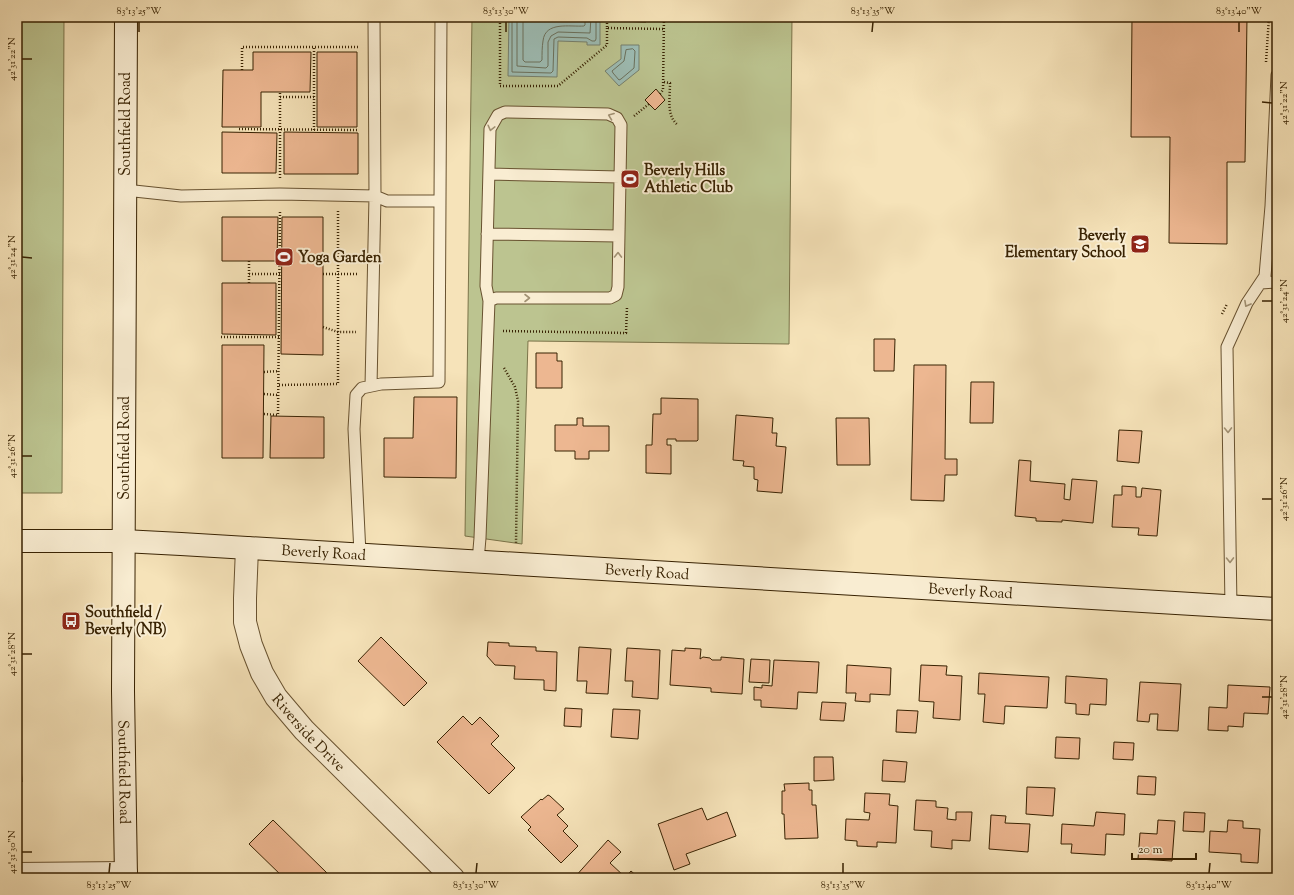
<svg xmlns="http://www.w3.org/2000/svg" width="1294" height="895" viewBox="0 0 1294 895" font-family="'Sorts Mill Goudy',serif">
  <style>
    .green { fill: #bcc490; stroke: #7a7349 }
    .water { fill: #9dbdb5; stroke: #757f6d }
    .lines { fill: none; stroke-linecap: round; stroke-linejoin: round }
    .shore { stroke: #6a705c; stroke-width: 1 }
    .building { fill: #edb791; stroke: #382202 }
    .lane-casing { stroke: #685230; stroke-width: 13 }
    .street-casing { stroke: #685230; stroke-width: 24 }
    .secondary-casing { stroke: #382202; stroke-width: 24 }
    .path { stroke: #382202; stroke-width: 2.5; stroke-dasharray: 1 2; stroke-linecap: butt }
    .lane { stroke: #f9edd2; stroke-width: 11 }
    .street { stroke: #f9edd2; stroke-width: 22 }
    .secondary { stroke: #f9edd2; stroke-width: 22 }
    .oneway { stroke: #a29274 }
    .ticks { fill: none; stroke: #382202; stroke-width: 1.5 }
    .labels { text-anchor: middle; stroke-width: 4; stroke-linejoin: round; paint-order: stroke }
    .street-label { font-size: 15px; fill: #382202; stroke: #f9edd2 }
    .poi-label { font-size: 15px; font-weight: bold; fill: #382202; stroke: #f9edd2; text-anchor: start }
    .neatline { fill: none; stroke: #382202; stroke-width: 1.5 }
    .ticks-label { font-size: 10px; text-anchor: middle; fill: #382202 }
  </style>
  <rect width="100%" height="100%" fill="#f6e3b9"/>
  <filter id="stains"><feTurbulence type="fractalNoise" baseFrequency=".005" numOctaves="4"/><feColorMatrix values="0 0 0 0 .2 0 0 0 0 .09 0 0 0 0 .02 0 0 0 .5 -.17"/></filter>
  <radialGradient id="worn" r=".72"><stop offset=".6" stop-color="#630" stop-opacity="0"/><stop offset="1" stop-color="#630" stop-opacity=".3"/></radialGradient>
  <path class="green" d="M17 17H64L62 493H17Z
    M472 17H792L789 344 528 341 522 544 465 536Z"/>
  <path class="water" d="M509 17H600V45H587V42L558 41 557 77 508 76Z
    M621 45H639V70L619 86 605 71 621 59Z"/>
  <g class="lines">
    <path class="shore" d="M512 17V72L551 73 553 71 554 39 558 37 587 38 592 41H595L596 39V17
      M517 17V66L546 68 548 66V42L551 36 558 32 590 33 591 17
      M523 17V60L525 62H540L542 60C542 54 542 47 543 41 545 21 570 27 584 26L585 25V17
      M633 49 635 51 634 68 621 79 619 80 613 73 612 71 624 61 626 50Z"/>
  </g>
  <path class="building" d="M618 17H646V22L618 21Z
    M1132 17H1247L1245 162H1227V244L1169 243 1170 137H1131Z
    M253 52H311L310 92H261V127H222L223 70H253Z
    M317 52H357V127H317Z
    M656 89 665 100 655 110 645 100Z
    M222 132 277 133 276 173H222Z
    M284 132 358 133V174H284Z
    M222 217H278L277 261H222Z
    M282 217H323V355L281 354Z
    M222 283H276V335L222 334Z
    M874 339H895L894 371H874Z
    M222 345H264L263 458H222Z
    M536 353H557V361H562V388H536Z
    M914 365H946L945 459H957V475H945L944 501 911 500Z
    M971 382H994L993 423H970Z
    M414 397H457L456 478 384 477V438H413Z
    M661 398 698 399V440L697 441H676V439H667V445H671V474L646 473V445H652L653 414H661Z
    M736 415 773 418 772 433H777L776 446 786 447 782 493 757 491 758 480 754 479V467L743 466 744 461 733 460Z
    M271 416 324 417V458H270Z
    M577 418H583V426H609V451H589V459H575V451H555V425H577Z
    M836 418H869L870 465H837Z
    M1119 430 1142 431 1139 463 1117 461Z
    M1019 460 1031 461 1030 481 1065 484 1064 499 1070 500 1072 479 1097 481 1093 523 1062 520V522L1036 521V518L1015 516Z
    M1122 486 1136 487V497H1141L1142 488 1161 490 1157 536 1138 535 1139 528 1112 527 1114 495H1122Z
    M381 637 427 683 404 706 358 661Z
    M488 642 509 643V646L536 647V651L557 652 556 691 544 690V680L514 679 515 666 495 665 487 656Z
    M579 647 611 649 608 694 586 693 587 681H577Z
    M627 648 660 650 658 699 632 697 633 681H625Z
    M685 648 701 649 700 659 703 657 710 658 712 660H721V657L744 659 742 694 711 692V688L670 685 672 650 685 651Z
    M751 659 770 660 769 683 749 682Z
    M774 660 819 662 817 693 798 692 797 709 761 707V700H754V687L762 688V685L772 686Z
    M847 665 891 668 890 695 870 694V702L855 701 856 693H846Z
    M921 665 947 666 946 675 962 676 960 720 933 718 934 702 919 701Z
    M979 673 1049 677 1047 708 1005 706 1004 724 983 722 985 694H978Z
    M1066 676 1107 679 1106 705 1090 704 1089 715 1076 714V704L1065 703Z
    M1140 682 1181 684 1178 731 1157 730 1158 714H1150L1149 722 1137 721Z
    M1228 685 1270 687 1268 714 1244 713 1243 727 1228 726V731L1208 730 1209 707 1227 708Z
    M822 702 846 703 844 721 820 720Z
    M565 708 582 709 581 727 564 726Z
    M613 709 640 710 638 739 611 737Z
    M897 710 918 711 916 733 896 732Z
    M463 716 472 725 480 717 499 736 491 744 515 768 489 794 437 742Z
    M17 736H19L20 752H17Z
    M1056 737 1080 738 1079 759 1055 758Z
    M1114 742 1134 743 1133 760 1113 759Z
    M814 757H833L834 780 814 781Z
    M883 760 907 762 905 782 882 781Z
    M17 764H21L22 782H17Z
    M1138 776 1156 777 1155 795 1137 794Z
    M809 783V790H812V805H816L818 838 785 839 784 814H782V791H785L784 784Z
    M1027 787 1055 788 1053 816 1026 814Z
    M865 793 890 794 889 805 898 806 896 843 877 842V847L857 846V841L845 840 846 819 869 820 870 813 864 812Z
    M548 795 550 796 564 809 557 815 568 826 563 831 578 846 561 863 528 830 531 827 521 817 541 799 542 800Z
    M916 800 936 801V807L948 808 947 819 956 820V812H972L970 841 952 840V849L931 847 932 831 914 830Z
    M702 808 707 820 727 812 736 836 686 854 690 864 674 870 658 824Z
    M1096 812 1125 814 1124 835 1106 834 1105 855 1071 853 1072 844H1061L1062 824 1094 826Z
    M1184 812 1205 813 1204 832 1183 831Z
    M991 815 1006 816 1005 823 1030 824 1028 852 989 849Z
    M273 820 328 874 324 878H284L249 844Z
    M1158 820 1175 821 1172 861 1138 859 1140 833 1157 834Z
    M1228 820 1243 821V828L1260 829 1258 863 1241 862V854L1209 852 1210 831 1227 832Z
    M608 840 621 852 610 863 625 877 631 871 639 878H574Z"/>
  <g class="lines">
    <g class="lane-casing">
      <path id="lane" d="M489 174 620 177
        M125 190 181 196 280 194 375 196 374 17
        M487 234 618 236
        M1261 283 1277 282
        M371 386 375 196 387 201H440
        M360 554 354 429 356 395 362 388 381 384 439 382 441 17
        M478 561 480 538 489 301 486 286 490 129 498 115 505 112 608 114 617 118 621 125 618 287 616 295 610 298H496L489 301
        M1231 607 1227 347 1247 303 1265 276 1271 206 1277 75"/>
    </g>
    <g class="street-casing">
      <g id="street">
        <path id="s1" d="M247 548 245 598V622L251 645 262 673 276 697 304 730 453 878"/>
        <path d="M17 874 126 873"/>
      </g>
    </g>
    <g class="secondary-casing">
      <g id="secondary">
        <path id="s2" d="M126 17 123 691 126 878"/>
        <path id="s3" d="M17 541H123L181 544 1277 609"/>
      </g>
    </g>
    <path class="path" d="M500 17V86H558L607 45V28
      M607 17V28L664 29
      M1266 62 1269 17
      M242 70V47H314
      M664 82 670 83C670 98 666 116 678 125
      M660 94 663 90 664 17
      M280 97H314
      M634 116 649 104
      M239 129 358 130
      M314 130V47H359
      M280 178V92
      M249 261V274
      M323 274H357
      M249 283V274H282
      M1222 314 1227 304
      M323 327 338 332H356
      M503 331 626 333 627 307
      M221 337H279
      M504 368 515 387 518 401 516 543
      M264 372 279 371
      M279 385 338 384V211
      M264 394 278 395
      M264 414 278 415 280 211"/>
    <use href="#lane" class="lane"/>
    <use href="#street" class="street"/>
    <use href="#secondary" class="secondary"/>
  </g>
  <defs><path id="oneway-chevron" d="M-2-3.5L2.5 0L-2 3.5" fill="none" stroke-width="1.6" stroke-linecap="round" stroke-linejoin="round"/></defs>
  <g class="oneway">
    <use href="#oneway-chevron" transform="translate(611 116) rotate(-159)"/>
    <use href="#oneway-chevron" transform="translate(491 128) rotate(104)"/>
    <use href="#oneway-chevron" transform="translate(618 255) rotate(-89)"/>
    <use href="#oneway-chevron" transform="translate(527 298)"/>
    <use href="#oneway-chevron" transform="translate(1247 304) rotate(119)"/>
    <use href="#oneway-chevron" transform="translate(1228 430) rotate(89)"/>
    <use href="#oneway-chevron" transform="translate(1230 560) rotate(89)"/>
  </g>
  <path class="ticks" d="M139 32V22M506 32V22M872 32 873 22M1239 32V22M22 59H32M1262 102 1272 103M22 257 32 258M1262 301H1272M22 456H32M1262 499H1272M22 654H32M1262 697H1272M22 852H32M109 873 110 863M476 873 477 863M843 873V863M1209 873 1210 863"/>
  <defs>
    <g id="stadium-square" transform="scale(1)"><rect x="-9" y="-9" width="18" height="18" rx="4" fill="#8f2418" stroke="#f9edd2"/><path d="M0-5a6.5 5 0 1 0 0 10a6.5 5 0 1 0 0-10ZM-3.5-1.8h7v3.6h-7Z" fill="#fff"/></g>
    <g id="school-square" transform="scale(1)"><rect x="-9" y="-9" width="18" height="18" rx="4" fill="#8f2418" stroke="#f9edd2"/><path d="M0-5L7-2L0 1L-7-2ZM-4 1L0 2.5L4 1V4Q0 6-4 4Z" fill="#fff"/></g>
    <g id="bus-square" transform="scale(1)"><rect x="-9" y="-9" width="18" height="18" rx="4" fill="#8f2418" stroke="#f9edd2"/><path d="M-5-6H5V4H4V6H2V4H-2V6H-4V4H-5ZM-3.5-4V0h7V-4ZM-3.5 1.2v1.5H-2V1.2ZM2 1.2v1.5H3.5V1.2Z" fill="#fff"/></g>
  </defs>
  <g fill-rule="evenodd">
    <use href="#stadium-square" x="630" y="179"/>
    <use href="#school-square" x="1140" y="244"/>
    <use href="#stadium-square" x="284" y="257"/>
    <use href="#bus-square" x="71" y="621"/>
  </g>
  <g class="labels">
    <g class="street-label">
      <text transform="translate(125 124) rotate(-90)" y="5">Southfield Road</text>
      <text transform="translate(124 448) rotate(-90)" y="5">Southfield Road</text>
      <text dy="5" stroke="none"><textPath href="#s3" startOffset="307">Beverly Road</textPath></text>
      <text dy="5" stroke="none"><textPath href="#s3" startOffset="631">Beverly Road</textPath></text>
      <text dy="5" stroke="none"><textPath href="#s3" startOffset="955">Beverly Road</textPath></text>
      <text dy="5" stroke="none"><textPath href="#s1" startOffset="204">Riverside Drive</textPath></text>
      <text dy="5" stroke="none"><textPath href="#s2" startOffset="755">Southfield Road</textPath></text>
    </g>
    <g class="poi-label">
      <text x="644" y="175">Beverly Hills<tspan x="644" dy="17">Athletic Club</tspan></text>
      <text x="1126" y="240" text-anchor="end">Beverly<tspan x="1126" dy="17">Elementary School</tspan></text>
      <text x="298" y="262">Yoga Garden</text>
      <text x="85" y="617">Southfield /<tspan x="85" dy="17">Beverly (NB)</tspan></text>
    </g>
  </g>
  <rect width="1294" height="895" fill="none" stroke="#f6e3b9" stroke-width="44"/>
  <path d="M1132 853v6h64v-6" fill="none" stroke="#382202" stroke-width="2"/>
  <text x="1138" y="853" font-size="12" fill="#382202" stroke="#f9edd2" stroke-width="3" paint-order="stroke">20 m</text>
  <rect x="22" y="22" width="1250" height="851" class="neatline"/>
  <g class="ticks-label">
    <text x="139" y="14">83°13'25"W</text>
    <text x="506" y="14">83°13'30"W</text>
    <text x="873" y="14">83°13'35"W</text>
    <text x="1239" y="14">83°13'40"W</text>
    <text transform="translate(11 59) rotate(-90)" y="4">42°31'22"N</text>
    <text transform="translate(1283 103) rotate(-90)" y="4">42°31'22"N</text>
    <text transform="translate(11 257) rotate(-90)" y="4">42°31'24"N</text>
    <text transform="translate(1283 301) rotate(-90)" y="4">42°31'24"N</text>
    <text transform="translate(11 456) rotate(-90)" y="4">42°31'26"N</text>
    <text transform="translate(1283 499) rotate(-90)" y="4">42°31'26"N</text>
    <text transform="translate(11 654) rotate(-90)" y="4">42°31'28"N</text>
    <text transform="translate(1283 697) rotate(-90)" y="4">42°31'28"N</text>
    <text transform="translate(11 852) rotate(-90)" y="4">42°31'30"N</text>
    <text x="109" y="888">83°13'25"W</text>
    <text x="476" y="888">83°13'30"W</text>
    <text x="843" y="888">83°13'35"W</text>
    <text x="1209" y="888">83°13'40"W</text>
  </g>
  <rect width="100%" height="100%" filter="url(#stains)"/>
  <rect width="100%" height="100%" fill="url(#worn)"/>
</svg>
